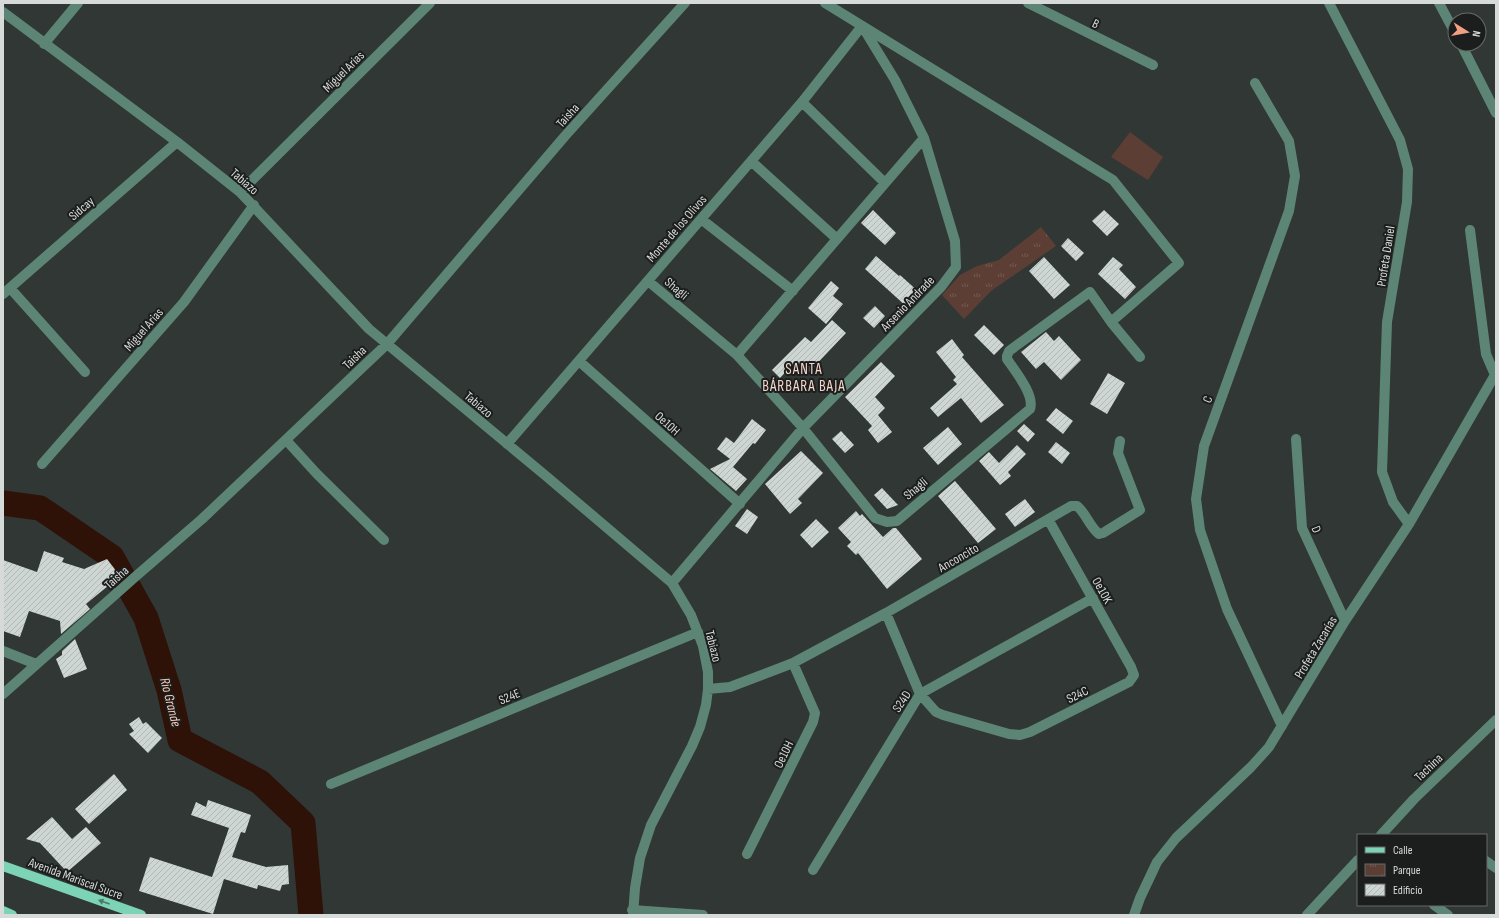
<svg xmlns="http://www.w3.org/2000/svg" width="1499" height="918" viewBox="0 0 1499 918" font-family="'Sofia Sans Condensed',sans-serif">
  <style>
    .grass { fill: #5c3e34 }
    .park { fill: url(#park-tufts) }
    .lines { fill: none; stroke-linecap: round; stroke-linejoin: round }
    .river { stroke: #2e1107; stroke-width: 25 }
    .building { fill: url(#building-hatch) }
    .minor { stroke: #5d8576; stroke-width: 10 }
    .major { stroke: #7dd3b5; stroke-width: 10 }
    .oneway { fill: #4c7869 }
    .labels { text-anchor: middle; stroke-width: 4; stroke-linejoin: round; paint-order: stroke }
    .street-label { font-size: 13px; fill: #d6dad9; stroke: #1b1e1d }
    .water-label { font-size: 14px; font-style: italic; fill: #fbc7b6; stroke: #1b1e1d }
    .quarter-label { font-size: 15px; letter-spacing: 1px; fill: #f7d6cb; stroke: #1b1e1d }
  </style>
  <defs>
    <pattern id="park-tufts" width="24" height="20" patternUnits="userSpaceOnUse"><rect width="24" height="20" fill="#5c3e34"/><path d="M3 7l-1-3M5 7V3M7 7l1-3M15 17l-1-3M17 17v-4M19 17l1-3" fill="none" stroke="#735951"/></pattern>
    <pattern id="building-hatch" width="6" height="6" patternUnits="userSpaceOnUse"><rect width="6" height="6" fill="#cdd6d2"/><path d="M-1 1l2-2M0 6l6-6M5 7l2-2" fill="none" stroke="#b1b8b5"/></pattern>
  </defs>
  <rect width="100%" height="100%" fill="#303735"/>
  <path class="grass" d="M1130 132 1163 157 1148 180 1111 157Z"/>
  <path class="park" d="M1041 227 1056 246 991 291 964 319 942 295 960 275 977 266 999 260Z"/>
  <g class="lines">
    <path class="river" d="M3 503 40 508 112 557 146 618 169 690 180 740 260 782 303 823 311 915"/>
  </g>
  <path class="building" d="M873 210 896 233 885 245 861 223Z
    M1104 210 1119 224 1107 236 1092 221Z
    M1068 238 1084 253 1076 261 1061 246Z
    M876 256 899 276 900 275 920 293 907 307 865 269Z
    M1044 257 1070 285 1054 299 1029 271Z
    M1113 257 1123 265 1119 269 1136 287 1125 299 1098 274Z
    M831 281 839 288 833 296 843 304 826 324 808 308Z
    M875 306 885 316 874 328 863 318Z
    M832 320 846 333 808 373 796 361 780 378 772 370 805 337 811 342Z
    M984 325 1004 345 994 355 974 335Z
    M1046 332 1054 341 1059 336 1081 360 1061 380 1044 362 1036 369 1021 352Z
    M952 339 964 355 962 357 1004 405 981 423 961 398 938 417 930 408 957 384 953 380 956 377 936 352Z
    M881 362 895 376 875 397 885 408 878 415 892 432 878 443 868 430 872 426 845 397Z
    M1108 373 1125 383 1107 414 1090 404Z
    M1056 408 1073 421 1063 434 1046 420Z
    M752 419 766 430 755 444 753 443 733 467 747 479 736 491 710 469 730 459 717 449 726 437 734 443Z
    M1024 424 1035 434 1028 442 1017 431Z
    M948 427 962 444 938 465 923 448Z
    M841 431 854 445 845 453 832 439Z
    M1056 442 1070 453 1062 464 1048 452Z
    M1017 445 1026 454 1008 472 1011 476 1000 485 979 461 989 452 999 463Z
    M801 451 823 473 798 499 802 503 790 514 765 484Z
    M955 481 996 529 978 543 938 496Z
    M882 488 898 505 887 509 874 495Z
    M1025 499 1035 512 1015 527 1005 514Z
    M747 509 758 517 747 534 735 526Z
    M856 511 860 516 862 514 883 537 893 528H896L922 559 887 589 858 553 856 555 847 546 851 542 838 528Z
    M816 519 829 532 812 548 800 535Z
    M44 551 64 558 62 562 84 569 107 559 120 576 86 604 90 609 61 634 60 621 29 611 20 637 3 631V560L37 572Z
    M75 639 87 669 64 678 56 659 62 655V651Z
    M139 717 143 724 146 722 162 738 148 753 129 734 134 731 129 724Z
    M114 774 127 790 89 824 75 809Z
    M208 800 251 815 245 833 241 832 232 857 266 867 288 865 289 884 282 885 280 891 258 885 257 889 224 879 213 914 139 891 150 857 212 877 229 828 191 815 196 802 206 807Z
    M52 817 72 839 86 827 101 843 67 872 40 843 26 839Z"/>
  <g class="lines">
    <path class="minor" d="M825 3 1113 180 1179 263 1111 322
      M1028 3 1153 65
      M1329 3 1400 140 1408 169 1407 202 1387 322 1382 472 1393 502 1409 524
      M1439 3 1455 33
      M3 12 177 142 240 192 369 329 546 476 672 583 691 615 703 646 708 672V689L706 705 700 727 692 746 651 825 640 858 635 888 633 915
      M44 44 78 3
      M1461 44 1496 113
      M1255 83 1289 141 1295 176 1289 211 1204 446 1196 499 1200 530 1227 609 1282 726
      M802 102 885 183
      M751 161 837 239
      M240 192 430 3
      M701 219 793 291
      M1470 230 1486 354 1495 375
      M648 281 737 355 803 428 875 518 887 522 897 521 1030 409C1035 395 1015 371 1007 359V356L1009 351 1090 292 1111 322 1140 357
      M10 288 85 372
      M3 294 177 142
      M737 355 924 138
      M579 361 740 504
      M1296 439 1302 528 1345 621
      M286 440 317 474 384 540
      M507 444 802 102 862 26
      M42 464 184 302 254 205
      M672 583 803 428 941 287 956 267 955 241 924 138 895 80 862 26
      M886 613 920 694 936 712 943 715 1009 734 1020 735 1030 732 1129 682 1134 675 1131 667 1048 519
      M3 651 36 664
      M708 689 730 687 793 663 886 613 1071 506H1077C1086 513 1089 526 1099 534L1103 533 1140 510 1118 453 1120 441
      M3 694 135 577 202 519 387 344 565 136 685 3
      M331 784 698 632
      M1381 835 1414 799 1496 720
      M747 854 813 722 815 713 793 663
      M1486 861 1496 868
      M813 870 920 694 1093 598
      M1434 905 1448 915
      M632 910 703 915
      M1134 915 1140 898 1157 862 1176 838 1251 767 1269 747 1345 621 1409 524 1496 373
      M1307 915 1358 860"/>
    <path class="major" d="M3 866 141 915
      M3 911 12 915"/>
  </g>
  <defs><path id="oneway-solid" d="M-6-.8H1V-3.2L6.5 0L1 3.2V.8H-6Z"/></defs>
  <use class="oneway" href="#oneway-solid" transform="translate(104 902) rotate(-160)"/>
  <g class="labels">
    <g class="street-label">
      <text transform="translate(1096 23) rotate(26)" y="5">B</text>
      <text transform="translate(343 71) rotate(-45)" y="5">Miguel Arias</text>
      <text transform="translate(567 115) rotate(-48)" y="5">Taisha</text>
      <text transform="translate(245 181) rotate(41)" y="5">Tabiazo</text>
      <text transform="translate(81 208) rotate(-41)" y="5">Sidcay</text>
      <text transform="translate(676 228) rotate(-49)" y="5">Monte de los Olivos</text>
      <text transform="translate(1385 256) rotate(-81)" y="5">Profeta Daniel</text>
      <text transform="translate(677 288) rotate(40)" y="5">Shagli</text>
      <text transform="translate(907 303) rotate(-46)" y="5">Arsenio Andrade</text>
      <text transform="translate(143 329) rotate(-49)" y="5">Miguel Arias</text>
      <text transform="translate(354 357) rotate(-44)" y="5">Taisha</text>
      <text transform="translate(1207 399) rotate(-70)" y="5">C</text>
      <text transform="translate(479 404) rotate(40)" y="5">Tabiazo</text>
      <text transform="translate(668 423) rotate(42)" y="5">Oe10H</text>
      <text transform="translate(915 488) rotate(-40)" y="5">Shagli</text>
      <text transform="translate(1317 529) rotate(68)" y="5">D</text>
      <text transform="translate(958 557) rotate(-30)" y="5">Anconcito</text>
      <text transform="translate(116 577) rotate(-42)" y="5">Taisha</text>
      <text transform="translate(1103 590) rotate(61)" y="5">Oe10K</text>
      <text transform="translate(714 646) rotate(76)" y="5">Tabiazo</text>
      <text transform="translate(1315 647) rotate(-59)" y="5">Profeta Zacarías</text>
      <text transform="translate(1077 694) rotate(-27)" y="5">S24C</text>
      <text transform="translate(509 696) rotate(-23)" y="5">S24E</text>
      <text transform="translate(901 701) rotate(-57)" y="5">S24D</text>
      <text transform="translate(783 754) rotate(-64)" y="5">Oe10H</text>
      <text transform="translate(1428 767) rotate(-44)" y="5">Tachina</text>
      <text transform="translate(76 878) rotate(20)" y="5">Avenida Mariscal Sucre</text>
    </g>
    <g class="water-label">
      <text transform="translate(171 702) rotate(76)" y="5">Rio Grande</text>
    </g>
    <g class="quarter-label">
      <text x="804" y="374">SANTA<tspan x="804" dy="17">BÁRBARA BAJA</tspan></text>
    </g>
  </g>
  <rect width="1499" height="918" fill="none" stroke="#d6dad9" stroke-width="8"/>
  <rect x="1357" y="834" width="130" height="72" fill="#1b1e1d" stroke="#666968"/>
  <rect x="1365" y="847" width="20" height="6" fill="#7dd3b5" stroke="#666968"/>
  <text x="1393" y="854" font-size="12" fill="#d6dad9">Calle</text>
  <rect x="1365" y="864" width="20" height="12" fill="url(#park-tufts)" stroke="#666968"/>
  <text x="1393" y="874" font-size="12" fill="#d6dad9">Parque</text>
  <rect x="1365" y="884" width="20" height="12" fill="url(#building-hatch)" stroke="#666968"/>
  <text x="1393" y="894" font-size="12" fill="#d6dad9">Edificio</text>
  <g transform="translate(1467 32) rotate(101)"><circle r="19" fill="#1b1e1d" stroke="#666968"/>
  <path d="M0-3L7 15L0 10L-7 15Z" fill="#f39f84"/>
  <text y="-6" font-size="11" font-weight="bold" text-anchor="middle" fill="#d6dad9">N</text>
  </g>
</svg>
